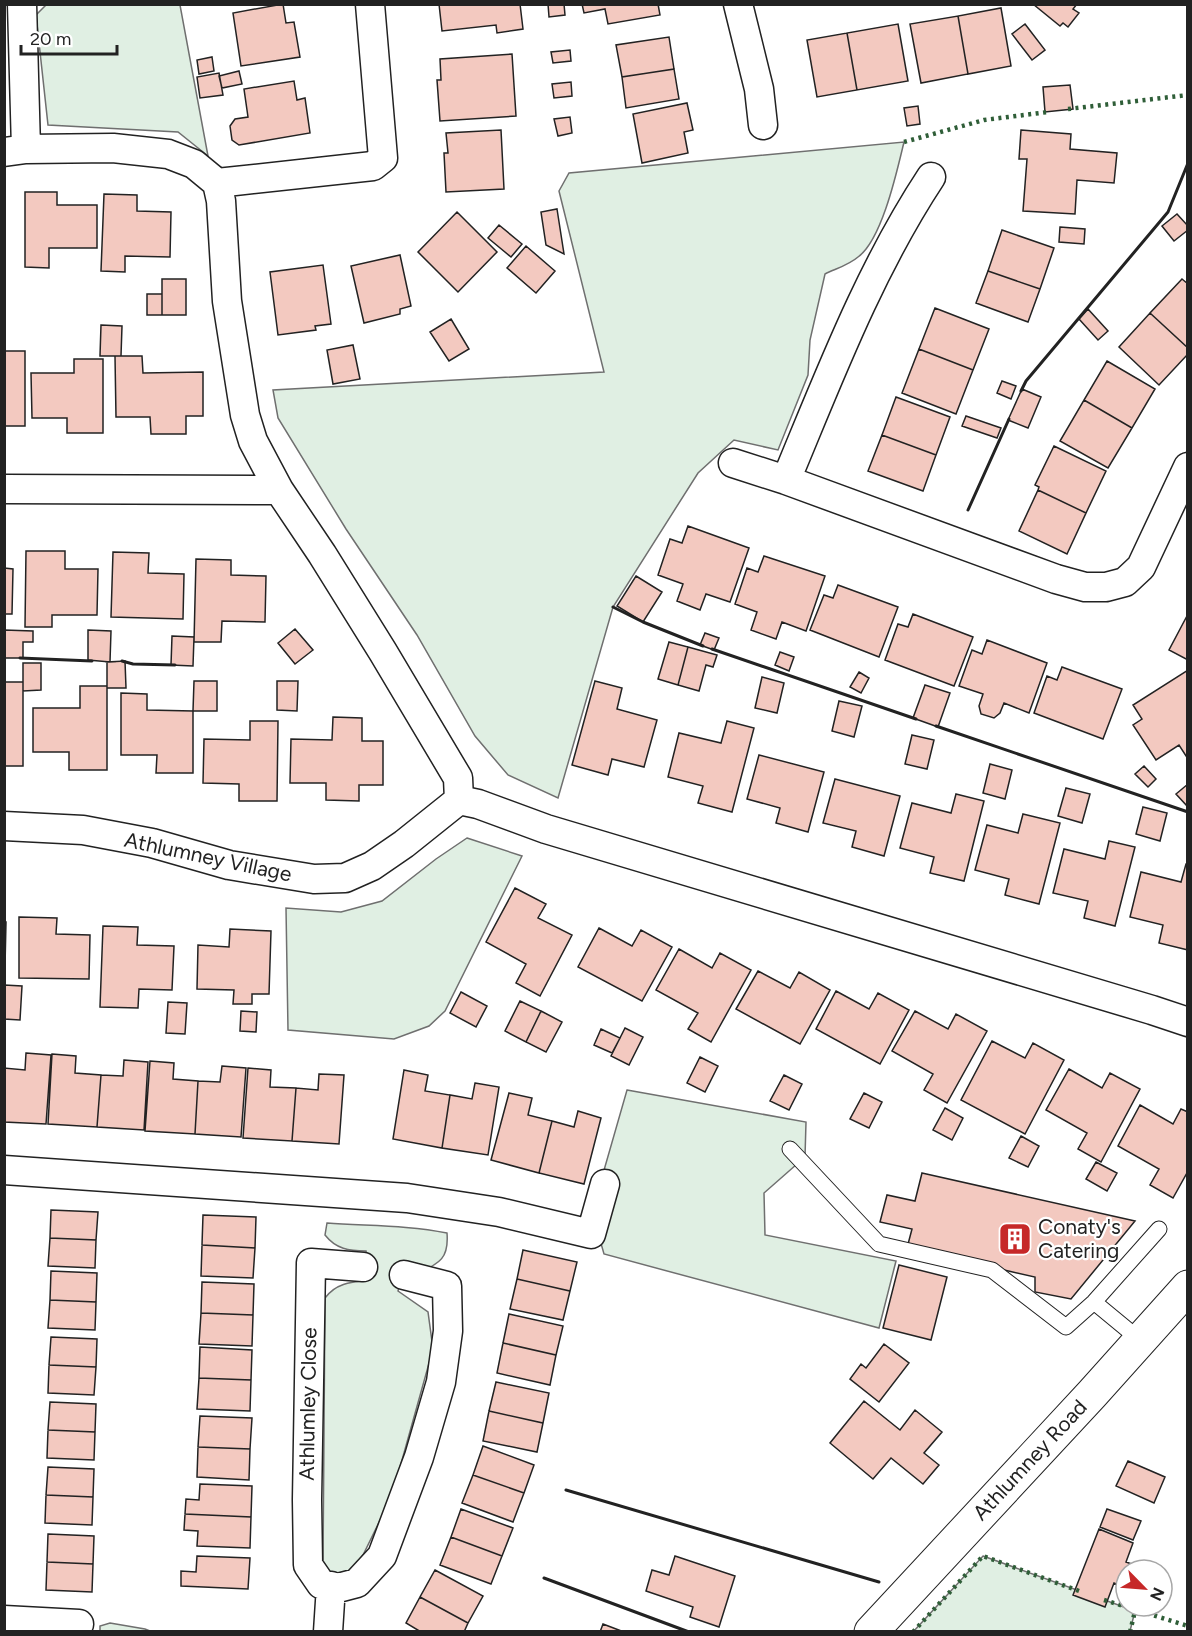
<svg xmlns="http://www.w3.org/2000/svg" width="1192" height="1636" viewBox="0 0 1192 1636" font-family="Figtree,sans-serif">
  <style>
    .green { fill: #e0efe3; stroke: #6f6f6f; stroke-width: 1.5 }
    .building { fill: #f3c9c0; stroke: #222; stroke-width: 1.5 }
    .lines { fill: none; stroke-linecap: round; stroke-linejoin: round }
    .service-casing { stroke: #222; stroke-width: 17 }
    .minor-casing { stroke: #222; stroke-width: 31 }
    .secondary-casing { stroke: #222; stroke-width: 35 }
    .service { stroke: #fff; stroke-width: 15 }
    .minor { stroke: #fff; stroke-width: 28 }
    .secondary { stroke: #fff; stroke-width: 33 }
    .hedge { stroke: #2f5e38; stroke-width: 4.5; stroke-dasharray: 3 4.5; stroke-linecap: butt }
    .wall { stroke: #222; stroke-width: 3 }
    .labels { text-anchor: middle; stroke-width: 4.5; stroke-linejoin: round; paint-order: stroke }
    .street-label { font-size: 21px; fill: #222; stroke: #fff }
    .poi-label { font-size: 21px; fill: #222; stroke: #fff; text-anchor: start }
  </style>
  <rect width="100%" height="100%" fill="#fff"/>
  <path class="green" d="M46 5H180L208 156 178 132 48 125 36 15Z
    M904 142C897 171 882 240 858 257 849 265 835 269 825 274L810 340 808 375 778 450 734 440 698 473 613 607 558 798 508 775 475 736 417 635 346 529 278 418 273 390 604 372 559 191 569 173Z
    M467 838 522 856 445 1011 429 1026 394 1039 288 1030 286 908 341 912 382 901 436 859Z
    M627 1090 806 1122 805 1157 764 1193 765 1235 896 1261 879 1328 604 1254 592 1212Z
    M327 1223C367 1226 408 1225 447 1233 449 1258 440 1263 419 1273L404 1268 398 1291 428 1312 433 1349 392 1496 363 1555 348 1575 330 1572 323 1565 325 1298C336 1283 351 1282 369 1280L366 1251C349 1251 336 1249 325 1235Z
    M983 1556 1135 1611 1130 1631 913 1632Z
    M110 1623 145 1629 150 1631H100V1626Z"/>
  <path class="building" d="M283 4 286 23 294 22 300 57 241 66 233 13Z
    M439 4H520L523 29 497 33 496 25 442 31Z
    M548 4H564L565 15 549 17Z
    M582 4H658L660 15 608 24 605 9 584 13Z
    M1033 4H1077L1073 9 1079 13 1068 27 1063 23 1060 26Z
    M1001 8 1011 66 968 74 958 16Z
    M958 16 968 74 921 83 910 24Z
    M898 24 908 81 857 90 847 33Z
    M1025 24 1045 50 1032 60 1012 34Z
    M847 33 857 90 817 97 807 40Z
    M669 37 674 69 622 77 616 45Z
    M570 50 571 61 553 63 551 52Z
    M512 54 516 116 440 121 437 80H441L440 59Z
    M212 57 214 71 199 74 197 60Z
    M674 69 679 99 626 108 622 77Z
    M239 71 242 84 222 88 219 76Z
    M219 73 223 95 200 98 197 77Z
    M294 81 297 100 305 98 310 133 239 145 232 140 230 126 235 119 248 117 244 89Z
    M571 82 572 96 554 98 552 84Z
    M1070 85 1073 109 1045 112 1043 87Z
    M687 103 693 130 684 132 688 153 642 163 633 114Z
    M918 106 920 124 907 126 904 108Z
    M570 117 572 133 558 136 554 119Z
    M501 130 504 189 446 192 444 153H448L446 133Z
    M1021 130 1071 134 1070 149 1117 153 1114 183 1077 180 1075 214 1023 211 1027 159H1019Z
    M25 192H57V205H97V248H49V268L25 267Z
    M104 194 137 195V211L171 212 170 257 125 256V272L101 271Z
    M557 209 564 254 546 245 541 212Z
    M457 212 497 252 458 292 418 252Z
    M1177 214 1188 226V230L1174 241 1162 226Z
    M499 225 522 244 511 257 488 238Z
    M1060 227 1085 229 1084 244 1059 242Z
    M1002 230 1054 248 1040 289 988 271Z
    M526 246 555 271 536 293 507 268Z
    M400 255 411 306 400 309V314L364 323 351 266Z
    M323 265 331 324 315 326 316 330 278 335 270 272Z
    M988 271 1040 289 1028 322 976 303Z
    M162 279H186V315H162Z
    M1182 279 1188 284V348L1150 313Z
    M147 294H162V315H147Z
    M935 308 989 329 973 370 919 349Z
    M1088 309 1108 331 1098 340 1079 319Z
    M1150 313 1188 348V354L1159 385 1119 347Z
    M451 319 469 349 449 361 430 332Z
    M101 325 122 326 121 356H100Z
    M353 345 360 379 333 384 327 350Z
    M919 349 973 370 956 414 902 393Z
    M4 351H25V426H4Z
    M115 356H142L143 373 203 372V416H186V434H151L150 417H116Z
    M74 359H103V433H67V418H32L31 373H74Z
    M1107 361 1155 389 1132 428 1084 400Z
    M1002 381 1016 386 1011 399 997 393Z
    M1022 389 1041 397 1028 428 1008 420Z
    M896 397 950 417 936 455 882 435Z
    M1084 400 1132 428 1108 468 1060 441Z
    M966 416 1001 428 997 438 962 426Z
    M882 435 936 455 923 491 868 471Z
    M1054 446 1106 471 1086 513 1038 490 1039 487 1035 485Z
    M1038 490 1086 513 1067 554 1019 531Z
    M688 526 749 548 730 602 706 594 700 610 677 601 683 584 658 575 670 539 682 543Z
    M26 551H65V569H98L97 615H52V627H25Z
    M113 552 149 553 148 573 184 574 183 619 111 617Z
    M764 556 825 576 806 631 782 622 776 639 751 630 757 612 735 604 747 568 758 572Z
    M196 559 231 560V575L266 576 265 622 222 621 221 642H194Z
    M4 568 13 569 12 614H4Z
    M636 576 662 592 643 622 617 606Z
    M838 585 898 607 879 657 810 630 824 595 833 598Z
    M913 614 973 637 954 686 885 660 898 624 908 627Z
    M1188 614V660L1169 650Z
    M295 629 313 650 295 664 278 643Z
    M4 630 33 631V642H23V658H4Z
    M88 630 111 631 110 662 88 660Z
    M705 633 719 638 714 650 700 645Z
    M172 636 194 637 193 666 171 665Z
    M987 640 1047 663 1029 713 1004 703 1000 713 994 718 981 714 979 706 983 694 959 686 972 650 982 654Z
    M669 642 688 647 678 685 658 679Z
    M688 647 717 655 713 667 706 665 699 691 678 685Z
    M780 652 794 657 789 671 775 665Z
    M125 661 126 688H107V662Z
    M23 663H41V690L23 691Z
    M1062 667 1122 689 1103 739 1034 713 1047 676 1057 680Z
    M1188 670V759L1179 745 1156 760 1133 725 1142 719 1133 705Z
    M859 672 869 678 861 693 850 687Z
    M762 677 784 683 777 713 755 708Z
    M194 681H217V711H193Z
    M277 681H298L297 711 277 710Z
    M595 681 622 688 617 709 657 720 644 767 612 759 608 775 572 765Z
    M4 682H23V766H4Z
    M925 685 950 693 938 727 913 718Z
    M80 686H107V770H69V752H33V708H80Z
    M121 693 147 694V710L193 711V773H156L157 755H121Z
    M839 701 862 706 854 737 832 731Z
    M333 717 362 718V741H383V785H359V801L326 800V783H290L291 739 332 740Z
    M250 721H278L277 801H239V784L203 783 204 739 250 740Z
    M727 721 754 728 732 812 698 803 703 786 668 777 679 733 721 743Z
    M912 735 934 740 927 769 905 764Z
    M759 755 824 772 808 832 776 823 780 808 747 799Z
    M990 764 1012 770 1005 799 983 793Z
    M1144 766 1156 779 1148 787 1135 774Z
    M835 779 900 796 884 856 852 847 856 831 823 823Z
    M1188 784V807L1176 794Z
    M1066 788 1090 794 1082 823 1058 816Z
    M956 794 984 801 964 881 930 873 934 857 900 848 912 803 951 813Z
    M1143 807 1167 813 1160 841 1136 834Z
    M1023 814 1060 823 1039 904 1005 895 1009 879 975 870 987 825 1018 833Z
    M1109 841 1135 847 1115 926 1084 918 1088 901 1053 893 1064 849 1105 859Z
    M1186 864H1188V950L1159 943 1163 925 1130 917 1141 872 1181 882Z
    M515 888 546 904 538 918 572 935 540 996 516 983 526 964 486 942Z
    M19 917 57 918 56 934 90 935 89 979 19 978Z
    M4 922H6L5 967H4Z
    M103 926 138 927 137 945 174 946 172 990 139 989 138 1008 100 1007Z
    M599 928 632 946 641 930 672 947 642 1001 578 967Z
    M230 929 271 931 269 994H252V1004H233L234 990 197 989 198 945 229 947Z
    M679 949 712 968 720 953 751 970 711 1042 688 1029 698 1013 656 990Z
    M758 971 790 988 799 972 830 990 800 1044 736 1009Z
    M4 985 22 986 20 1020 4 1019Z
    M836 991 869 1009 878 993 909 1010 880 1064 816 1029Z
    M461 992 487 1006 476 1027 450 1013Z
    M520 1001 541 1011 526 1042 505 1031Z
    M168 1002 187 1003 185 1034 166 1033Z
    M241 1011 257 1012 256 1032 240 1031Z
    M541 1011 562 1022 546 1052 526 1042Z
    M915 1011 948 1029 956 1014 987 1031 947 1103 924 1090 933 1074 892 1051Z
    M625 1028 643 1037 629 1065 611 1056Z
    M601 1029 620 1038 612 1053 594 1045Z
    M992 1041 1025 1058 1033 1043 1064 1060 1025 1134 961 1100Z
    M26 1053 51 1055 46 1124 4 1122V1068L25 1070Z
    M52 1054 76 1056 75 1073 101 1075 97 1127 48 1124Z
    M700 1057 718 1066 705 1092 687 1083Z
    M124 1060 148 1062 144 1130 97 1127 101 1075 123 1076Z
    M150 1061 174 1063 173 1079 198 1081 195 1134 145 1131Z
    M222 1066 246 1068 241 1137 195 1134 198 1081 220 1082Z
    M248 1068 271 1070 270 1087 296 1088 292 1141 243 1138Z
    M1069 1069 1102 1088 1110 1073 1140 1089 1101 1162 1078 1149 1087 1133 1046 1110Z
    M404 1070 428 1075 425 1091 450 1095 442 1148 393 1139Z
    M319 1074 344 1075 339 1144 292 1141 296 1088 318 1090Z
    M784 1075 802 1084 789 1110 770 1101Z
    M475 1083 499 1087 488 1155 442 1148 450 1095 472 1099Z
    M509 1093 532 1098 528 1115 552 1121 539 1173 491 1160Z
    M864 1093 882 1102 869 1128 850 1119Z
    M1140 1105 1173 1124 1181 1109 1188 1112V1171L1173 1198 1150 1185 1159 1169 1118 1146Z
    M945 1108 963 1118 952 1140 933 1130Z
    M578 1111 601 1118 584 1184 539 1173 552 1121 574 1127Z
    M1021 1136 1039 1146 1028 1167 1009 1158Z
    M1096 1162 1117 1173 1107 1191 1086 1179Z
    M922 1173 1135 1221 1071 1299 1035 1292V1277L907 1248 912 1229 880 1222 887 1195 915 1201Z
    M51 1210 98 1212 96 1240 50 1238Z
    M203 1215 256 1217 255 1248 202 1245Z
    M50 1238 96 1240 95 1268 48 1266Z
    M202 1245 255 1248 253 1278 201 1276Z
    M523 1250 577 1262 570 1291 517 1279Z
    M899 1265 947 1277 931 1340 883 1328Z
    M51 1271 97 1273 96 1302 50 1300Z
    M517 1279 570 1291 563 1320 510 1309Z
    M202 1282 254 1284 253 1315 201 1313Z
    M50 1300 96 1302 95 1330 48 1328Z
    M201 1313 253 1315 252 1346 199 1344Z
    M509 1314 563 1326 556 1355 503 1343Z
    M51 1337 97 1339 96 1367 49 1365Z
    M503 1343 556 1355 550 1385 497 1373Z
    M884 1344 909 1363 879 1402 850 1379 861 1364 866 1368Z
    M200 1347 252 1350 251 1380 199 1378Z
    M49 1365 96 1367 94 1395 48 1393Z
    M199 1378 251 1380 250 1411 197 1409Z
    M496 1382 549 1393 543 1423 489 1411Z
    M864 1401 900 1430 915 1410 942 1432 924 1453 939 1465 923 1484 891 1458 873 1479 830 1443Z
    M50 1402 96 1404 95 1432 48 1430Z
    M489 1411 543 1423 537 1452 483 1441Z
    M200 1416 252 1418 250 1449 198 1447Z
    M48 1430 95 1432 94 1460 47 1458Z
    M483 1446 534 1465 524 1493 473 1475Z
    M198 1447 250 1449 249 1480 197 1477Z
    M1128 1461 1165 1477 1154 1503 1116 1486Z
    M48 1467 94 1469 93 1497 46 1495Z
    M473 1475 524 1493 513 1522 462 1503Z
    M200 1484 252 1486 251 1517 185 1514 186 1499 199 1500Z
    M46 1495 93 1497 92 1525 45 1523Z
    M461 1509 513 1528 502 1556 451 1537Z
    M1107 1509 1141 1521 1133 1540 1100 1527Z
    M185 1514 251 1517 250 1548 197 1546 198 1531 184 1530Z
    M1099 1529 1133 1543 1126 1562 1140 1567 1139 1570H1126V1588L1114 1583 1105 1607 1073 1595Z
    M48 1534 94 1536 93 1564 47 1562Z
    M451 1537 502 1556 491 1584 440 1565Z
    M197 1556 250 1558 248 1589 181 1586V1571L196 1572Z
    M675 1556 735 1576 719 1627 690 1617 693 1607 646 1591 652 1570 669 1575Z
    M47 1562 93 1564 92 1592 46 1590Z
    M435 1570 483 1596 468 1623 420 1597Z
    M420 1597 468 1623 464 1632H421L406 1623Z
    M603 1624 624 1632H600Z"/>
  <g class="lines">
    <g class="service-casing">
      <path id="service" d="M790 1149 879 1244 992 1270 1066 1327 1094 1302 1159 1229
        M1094 1302 1140 1340"/>
    </g>
    <g class="minor-casing">
      <path id="minor" d="M22 4 26 149
        M738 4 759 89 763 125
        M4 152 26 149 113 148 168 154 194 164 217 183 221 201 227 301 245 415 253 441 279 490 322 554 383 652 458 778 459 800 478 804 546 829 1152 1010 1188 1022
        M217 183 373 166 383 158 370 4
        M733 463 786 480 1056 579 1085 587H1106L1125 582 1141 567 1188 467
        M786 480C829 377 869 271 931 177
        M4 489 279 490
        M4 826 83 830 152 843 229 865 314 879 345 878 372 866 404 844 459 800
        M4 1170 407 1198 499 1212 591 1234 605 1184
        M363 1267 311 1263 307 1500 308 1565 321 1584 338 1588 357 1583 382 1556 419 1457 441 1382 448 1331 447 1286 404 1275
        M4 1620 79 1624
        M328 1632 331 1586"/>
    </g>
    <g class="secondary-casing">
      <path id="secondary" d="M871 1632 1092 1394 1188 1287"/>
    </g>
    <use href="#service" class="service"/>
    <use href="#minor" class="minor"/>
    <use href="#secondary" class="secondary"/>
    <path class="hedge" d="M1068 109 1188 95
      M904 142 984 120 1048 112
      M1104 1600 1188 1626
      M913 1632 983 1556 1079 1591
      M1130 1632 1135 1611"/>
    <path class="wall" d="M1021 391 1026 381 1168 212 1188 163
      M968 510 1009 419
      M613 607 643 622 703 646
      M712 649 916 719
      M20 658 92 661
      M122 661 133 664 175 665
      M936 726 1188 812
      M566 1490 879 1582
      M544 1578 689 1632"/>
  </g>
  <defs>
    <g id="building-square" transform="scale(1.725)"><rect x="-9" y="-9" width="18" height="18" rx="4" fill="#c62828" stroke="#fff"/><path d="M-4-6H4V6H1V3H-1V6H-4ZM-2.5-4.3h1.7v1.8h-1.7ZM.8-4.3h1.7v1.8H.8ZM-2.5-1h1.7V.8h-1.7ZM.8-1h1.7V.8H.8Z" fill="#fff"/></g>
  </defs>
  <g fill-rule="evenodd">
    <use href="#building-square" x="1015" y="1239"/>
  </g>
  <g class="labels">
    <g class="street-label">
      <text transform="translate(208 857) rotate(12)" y="7">Athlumney Village</text>
      <text transform="translate(308 1404) rotate(-89)" y="7">Athlumley Close</text>
      <text transform="translate(1030 1460) rotate(-47)" y="7">Athlumney Road</text>
    </g>
    <g class="poi-label">
      <text x="1038" y="1234">Conaty's<tspan x="1038" dy="24">Catering</tspan></text>
    </g>
  </g>
  <rect width="1192" height="1636" fill="none" stroke="#222222" stroke-width="12"/>
  <g transform="translate(1144 1588) rotate(115)"><circle r="28" fill="#ffffff" stroke="#a7a7a7" stroke-width="1.5"/>
  <path d="M0-4.5L10 22L0 15L-10 22Z" fill="#c62828"/>
  <text y="-9" font-size="16" font-weight="bold" text-anchor="middle" fill="#222222">N</text>
  </g>
  <path d="M21 45v9h96v-9" fill="none" stroke="#222222" stroke-width="3"/>
  <text x="30" y="45" font-size="18" fill="#222222" stroke="#ffffff" stroke-width="4.5" paint-order="stroke">20 m</text>
</svg>
